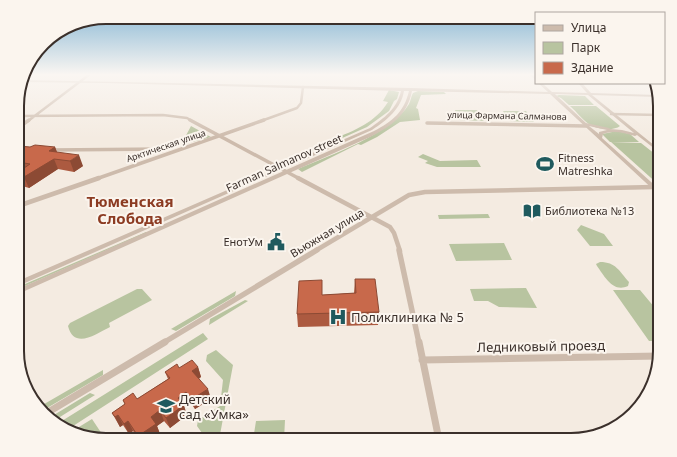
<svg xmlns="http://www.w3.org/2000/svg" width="677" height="457" viewBox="0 0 677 457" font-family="'Noto Sans',sans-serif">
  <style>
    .green { fill: #b8c4a0 }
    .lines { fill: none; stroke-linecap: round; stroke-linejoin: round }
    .minor-far4 { stroke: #cdbbac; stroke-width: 2.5 }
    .minor-far3 { stroke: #cdbbac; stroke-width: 3.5 }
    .minor-far2 { stroke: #cdbbac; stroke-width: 4.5 }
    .minor-far1 { stroke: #cdbbac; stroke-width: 5.5 }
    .minor { stroke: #cdbbac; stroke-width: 7 }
    .tertiary { fill: #cdbbac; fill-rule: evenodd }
    .wall { fill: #ac5a40 }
    .shaded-wall { fill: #8c4a34 }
    .building { fill: #c8694b; stroke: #8c4a34 }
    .labels { text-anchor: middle; stroke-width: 4; stroke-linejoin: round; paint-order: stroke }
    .far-street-label { font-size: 9px; fill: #3b302b; stroke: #fbf5ee }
    .poi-label { font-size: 11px; fill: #3b302b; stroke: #fbf5ee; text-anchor: start }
    .street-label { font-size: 11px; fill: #3b302b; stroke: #fbf5ee }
    .near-poi-label { font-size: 13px; fill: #3b302b; stroke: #fbf5ee; text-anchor: start }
    .near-street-label { font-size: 13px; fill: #3b302b; stroke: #fbf5ee }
    .district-label { font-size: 15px; font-weight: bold; fill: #8c3b22; stroke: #fbf5ee }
    .rim { fill: none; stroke: #3b302b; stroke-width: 2 }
  </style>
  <rect width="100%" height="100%" fill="#f4ebe1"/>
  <path class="green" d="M389 90 399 92 397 99 394 101 389 111 367 127 286 163 282 161 292 156 297 157 334 141 333 139C354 131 376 122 388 102L383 101Z
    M418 91 444 92 446 94 421 95 416 108 418 109 420 120 400 122 377 137 361 145 358 144 302 172 298 169C330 155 390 135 409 104 411 100 411 96 413 93Z
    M559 95 585 96 594 105H569L561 98 556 96Z
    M570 106H596L620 126C614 131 599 129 592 126 584 122 577 112 570 106Z
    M455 110H478L484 121 459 120Z
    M503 111H526L534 122 509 121Z
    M191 126 209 136 211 137 181 145Z
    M617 131 630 134 639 142H610L602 134Z
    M611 142 641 143 660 158V186Z
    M423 154 440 161 477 160 481 167H437L425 163 428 161 418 157Z
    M488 214 490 218 439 219 438 215Z
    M581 225 604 234 613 246H590L577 230Z
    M146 232V233L18 289V287Z
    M504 243 512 260 456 261 449 244Z
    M600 262C616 262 619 271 629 282L628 286C613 293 605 277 597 266L596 264Z
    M526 288 537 308 499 307 488 301H474L470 289Z
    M137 289H142L152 300 109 323 110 327C96 334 74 350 68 326L70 323Z
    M613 290H640L660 314V341H649Z
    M236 291 235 296 176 331 171 329Z
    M245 300 248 301 209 325 210 319Z
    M203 333 208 339 70 428 57 424Z
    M216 350 233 365 219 440H207L197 426 198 420 220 406 223 380 206 361 207 355Z
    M103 370V375L42 411 39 407Z
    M90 393 95 395 52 422 49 418Z
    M92 419 106 440H100L74 430Z
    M285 420 284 440H253L256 421Z"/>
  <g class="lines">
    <path class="minor-far4" d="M611 114 660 115
      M18 116 163 115 187 118 192 121
      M28 121 90 74
      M261 121 297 108 301 103 303 87"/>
    <path class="minor-far3" d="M190 120 300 179
      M427 123 586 126
      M18 128 29 120
      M50 150 165 149
      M96 179 264 120"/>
    <path class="minor-far2" d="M298 178 390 227 394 233 400 251
      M18 206 99 178
      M315 251 409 195 425 192 654 187"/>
    <path class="minor-far1" d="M399 250 419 343
      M163 343 317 250"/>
    <path class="minor" d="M419 342 439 440
      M422 360 660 356
      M45 414 165 342"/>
    <path class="tertiary" d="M528 74H532L536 77V80Z
      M23 80 411 88 548 92 538 83H542L552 92 587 93 578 83H582L591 93 658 95 659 97 592 95 660 150V153L637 135 635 136C624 133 614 130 603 134L602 138 660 190V195L658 194 550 94 412 91C407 116 391 126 370 137L18 294V289L374 131C393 121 404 112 409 91H404C401 109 387 120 372 130L18 286V281L370 128C384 118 397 109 401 91L105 83 22 82ZM555 94 588 95 634 133 622 130 610 129 609 128 586 123ZM589 126 607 130 599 132V134Z"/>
  </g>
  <path class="wall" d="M18 146 30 147H55L57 152 83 166 74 172 58 169 29 188 19 185 18 183Z
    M355 279 379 312 378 325 298 327 297 314 322 295 354 293Z
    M198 367 201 377 199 378 211 399 195 409 190 402 184 406 187 415 170 428 164 421 157 426 160 434 152 440H139L133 431 129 434 123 425 120 427 112 413 125 404 123 400 137 399 168 379 165 372 179 368Z"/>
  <path class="shaded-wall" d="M55 147 59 158 54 159 58 169 29 188 24 177 49 151Z
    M79 155 83 166 74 172 70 161Z
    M198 367 201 377 195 381 192 371Z
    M208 389 211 399 195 409 192 399Z
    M186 392 190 402 184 406 187 415 170 428 166 418 178 398Z
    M160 410 164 421 157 426 160 434 152 440H140L138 436 151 417Z
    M118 415 123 425 120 427 115 417Z
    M128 421 133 431 129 434 124 424Z"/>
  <path class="building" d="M35 145 55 147 49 151 79 155 70 161 54 159 24 177 18 175V172L30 164 18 162V146L30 147Z
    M355 279H375L379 312 297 314 299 281 322 280V295L356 293Z
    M192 360 198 367 192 371 208 389 192 399 186 392 178 398 184 405 166 418 160 410 151 417 156 424 138 436 128 421 124 424 118 415 115 417 112 413 125 404 123 400 133 393 137 399 170 378 165 372 177 364 179 368Z"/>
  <linearGradient id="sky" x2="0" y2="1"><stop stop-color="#7eb2d2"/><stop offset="0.54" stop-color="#faf6f2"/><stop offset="1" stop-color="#faf6f2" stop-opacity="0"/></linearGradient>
  <rect width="677" height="138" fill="url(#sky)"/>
  <defs>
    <g id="stadium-bare" transform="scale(1.38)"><path d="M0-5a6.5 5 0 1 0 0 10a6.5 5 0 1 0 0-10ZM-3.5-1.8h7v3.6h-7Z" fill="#1f5a5e" stroke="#fbf5ee" stroke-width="2.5" paint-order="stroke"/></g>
    <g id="library-bare" transform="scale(1.38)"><path d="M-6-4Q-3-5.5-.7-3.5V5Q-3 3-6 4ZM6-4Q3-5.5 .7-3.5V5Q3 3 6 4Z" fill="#1f5a5e" stroke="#fbf5ee" stroke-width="2.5" paint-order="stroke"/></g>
    <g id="civic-bare" transform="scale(1.38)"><path d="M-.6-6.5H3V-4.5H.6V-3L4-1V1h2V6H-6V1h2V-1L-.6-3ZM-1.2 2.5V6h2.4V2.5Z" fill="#1f5a5e" stroke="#fbf5ee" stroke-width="2.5" paint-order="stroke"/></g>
    <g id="hospital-bare" transform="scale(1.38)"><path d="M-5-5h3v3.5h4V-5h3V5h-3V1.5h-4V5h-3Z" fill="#1f5a5e" stroke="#fbf5ee" stroke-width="2.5" paint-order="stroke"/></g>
    <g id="school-bare" transform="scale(1.38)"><path d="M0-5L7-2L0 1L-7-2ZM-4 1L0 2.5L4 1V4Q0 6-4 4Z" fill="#1f5a5e" stroke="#fbf5ee" stroke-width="2.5" paint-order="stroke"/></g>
  </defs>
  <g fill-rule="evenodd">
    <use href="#stadium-bare" x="545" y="164"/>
    <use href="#library-bare" x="532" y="211"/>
    <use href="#civic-bare" x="276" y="242"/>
    <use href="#hospital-bare" x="338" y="317"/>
    <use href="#school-bare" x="166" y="406"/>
  </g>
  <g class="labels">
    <g class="far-street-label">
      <text transform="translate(507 116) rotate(1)" y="3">улица Фармана Салманова</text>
      <text transform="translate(166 146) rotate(-19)" y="3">Арктическая улица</text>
    </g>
    <g class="poi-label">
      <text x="558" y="162">Fitness<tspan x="558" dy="13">Matreshka</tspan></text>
      <text x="545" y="215">Библиотека №13</text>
      <text x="263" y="246" text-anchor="end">ЕнотУм</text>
    </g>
    <g class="street-label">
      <text transform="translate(284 163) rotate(-24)" y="4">Farman Salmanov street</text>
      <text transform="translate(327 233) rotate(-31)" y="4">Вьюжная улица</text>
    </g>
    <g class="near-poi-label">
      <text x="351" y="322">Поликлиника № 5</text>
      <text x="179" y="404">Детский<tspan x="179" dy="15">сад «Умка»</tspan></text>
    </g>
    <g class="near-street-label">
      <text transform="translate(541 346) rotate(-1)" y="5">Ледниковый проезд</text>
    </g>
    <g class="district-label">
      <text x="130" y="207">Тюменская<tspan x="130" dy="17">Слобода</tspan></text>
    </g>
  </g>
  <path d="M0 0H677V457H0ZM106 24H571A82 82 0 0 1 653 106V351A82 82 0 0 1 571 433H106A82 82 0 0 1 24 351V106A82 82 0 0 1 106 24Z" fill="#fbf5ee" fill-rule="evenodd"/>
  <path class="rim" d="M106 24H571A82 82 0 0 1 653 106V351A82 82 0 0 1 571 433H106A82 82 0 0 1 24 351V106A82 82 0 0 1 106 24Z"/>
  <rect x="535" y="12" width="130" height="72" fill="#fbf5ee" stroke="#aea6a0"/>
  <rect x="543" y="25" width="20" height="6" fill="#cdbbac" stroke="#aea6a0"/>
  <text x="571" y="32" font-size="12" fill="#3b302b">Улица</text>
  <rect x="543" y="42" width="20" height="12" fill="#b8c4a0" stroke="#aea6a0"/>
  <text x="571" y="52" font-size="12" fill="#3b302b">Парк</text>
  <rect x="543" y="62" width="20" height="12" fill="#c8694b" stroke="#aea6a0"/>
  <text x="571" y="72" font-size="12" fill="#3b302b">Здание</text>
</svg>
